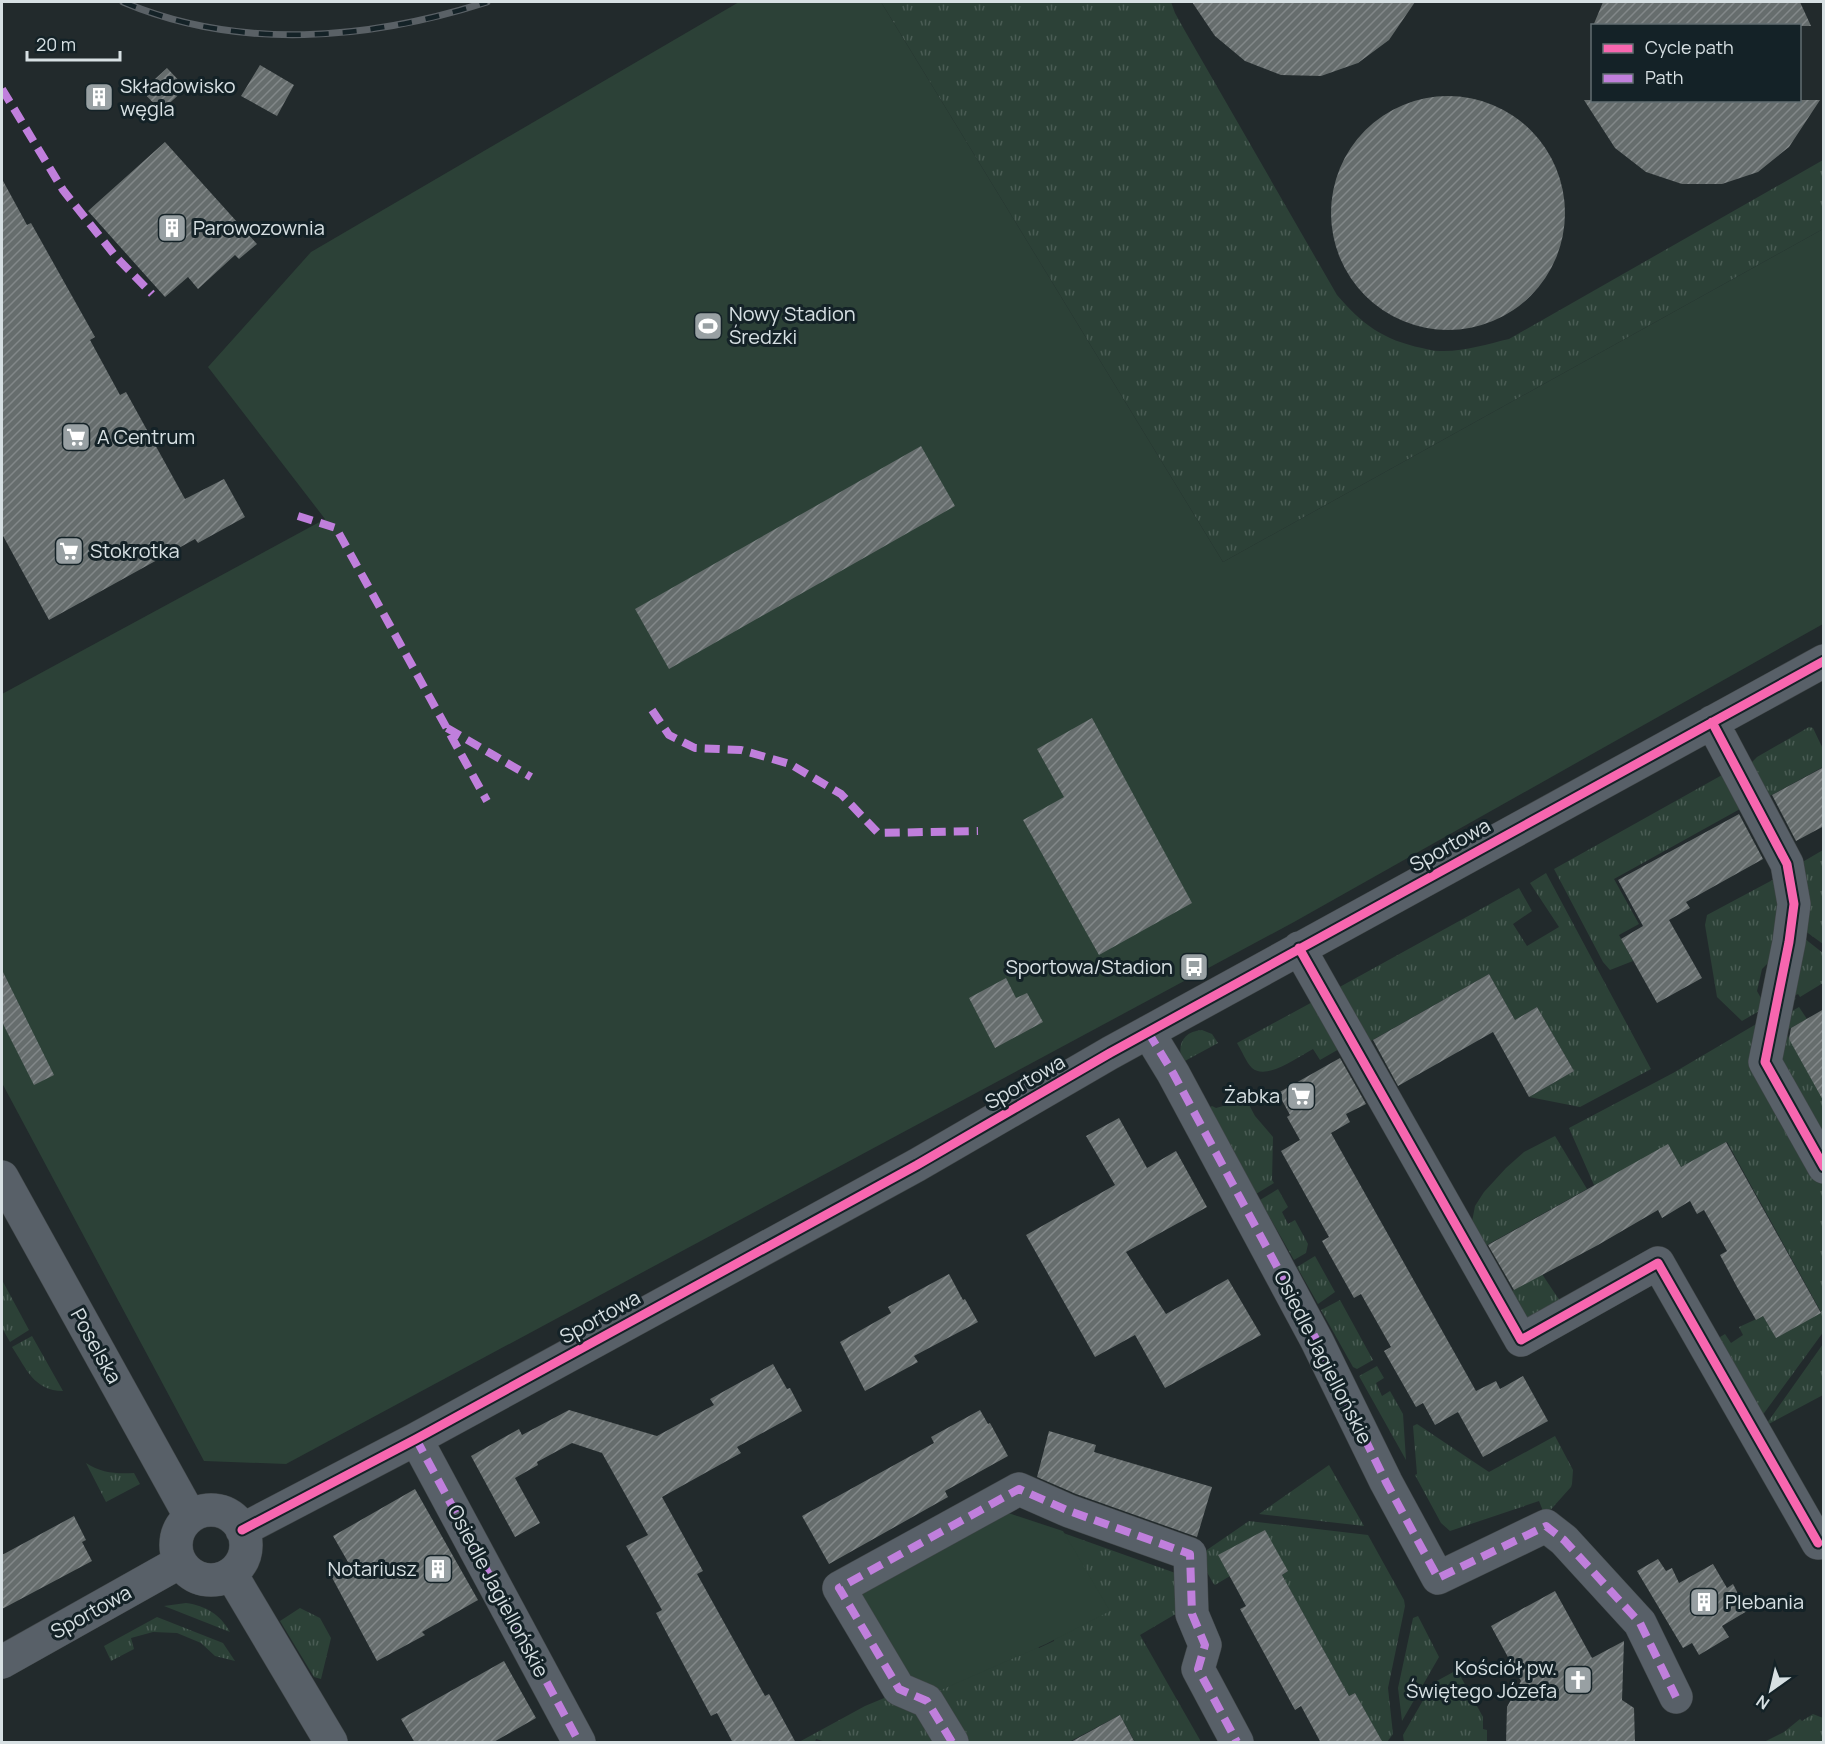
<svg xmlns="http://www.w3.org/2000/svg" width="1825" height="1744" viewBox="0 0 1825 1744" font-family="Manrope,sans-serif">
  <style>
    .grass { fill: url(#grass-tufts); fill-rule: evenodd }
    .park { fill: #2c4137 }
    .building { fill: url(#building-hatch) }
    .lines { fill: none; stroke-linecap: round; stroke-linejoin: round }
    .minor-casing { stroke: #404648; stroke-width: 34 }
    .minor { stroke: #586068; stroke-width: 33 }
    .rail-casing { stroke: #5a6166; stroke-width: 7 }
    .rail { stroke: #142227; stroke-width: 4.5; stroke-dasharray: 14; stroke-linecap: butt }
    .quiet { stroke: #c07fdc; stroke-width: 8; stroke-dasharray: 15 8; stroke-linecap: butt }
    .cycleway-casing { stroke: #142227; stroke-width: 13 }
    .cycleway { stroke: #f766af; stroke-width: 9 }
    .labels { text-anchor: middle; stroke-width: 6; stroke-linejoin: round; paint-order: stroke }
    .poi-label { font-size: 20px; fill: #d7e0e3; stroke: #142227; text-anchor: start }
    .street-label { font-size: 20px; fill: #d7e0e3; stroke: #142227 }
  </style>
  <defs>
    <pattern id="grass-tufts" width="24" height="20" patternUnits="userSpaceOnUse" patternTransform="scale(1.5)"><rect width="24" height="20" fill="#2c4137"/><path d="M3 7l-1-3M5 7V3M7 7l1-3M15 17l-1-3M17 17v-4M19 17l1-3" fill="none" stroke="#4a5c54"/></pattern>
    <pattern id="building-hatch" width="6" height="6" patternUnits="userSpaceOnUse" patternTransform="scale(1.5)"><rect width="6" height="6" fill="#666d6d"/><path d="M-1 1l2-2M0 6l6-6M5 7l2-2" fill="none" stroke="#828889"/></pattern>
  </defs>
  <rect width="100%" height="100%" fill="#222a2c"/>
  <path class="grass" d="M881 2H1171L1175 13 1185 31 1337 295C1362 324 1383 340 1422 348 1427 349 1434 351 1440 351 1463 352 1487 344 1509 339L1823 160V229L1223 562Z
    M1809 727 1813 728 1823 749V767L1766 798 1751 763 1757 757Z
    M1731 770 1749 804 1614 879 1639 924 1619 935 1633 961 1610 970 1603 962 1554 869Z
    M1823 850V944L1801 928 1799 864Z
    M1546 873 1651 1069 1580 1107 1529 1097 1574 1071 1537 1007 1515 1020 1489 974 1369 1042 1336 989 1519 888 1532 911 1513 924 1527 946 1559 927 1530 883Z
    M1782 875 1775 956 1762 969 1757 991 1766 1007 1742 1021 1717 997 1705 925 1707 915Z
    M1800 935 1823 953V983L1800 997 1798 994 1794 996 1796 999 1790 1002Z
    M1318 999 1346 1045 1320 1060 1313 1049C1299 1056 1267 1081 1252 1068 1246 1062 1242 1051 1237 1043Z
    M1799 1007 1807 1019 1785 1031 1810 1076 1823 1069V1137L1780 1068 1782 1017Z
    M1763 1020V1076L1823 1185 1824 1331 1759 1420 1715 1340 1725 1334 1731 1343 1743 1335 1739 1327 1763 1316 1776 1337 1821 1312 1727 1142 1681 1167 1594 1185 1569 1128 1673 1073Z
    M1202 1030 1212 1034 1218 1043 1183 1062C1176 1046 1183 1031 1202 1030Z
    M1241 1101H1247L1255 1116 1273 1137 1272 1180 1274 1183 1256 1194 1208 1108 1212 1106 1216 1108Z
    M1555 1136 1587 1189 1487 1245 1481 1246 1471 1227 1475 1206 1484 1192 1506 1168 1524 1152Z
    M1278 1189 1288 1207 1282 1212 1288 1224 1295 1220 1308 1244 1306 1253 1294 1260 1260 1200Z
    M1315 1256 1335 1292 1318 1304 1297 1267Z
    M1542 1274 1562 1304 1531 1319 1524 1317 1508 1296 1512 1291Z
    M2 1280 29 1330 10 1342 2 1328Z
    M1340 1300 1373 1360 1357 1369 1353 1367 1321 1310Z
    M32 1336 63 1391C34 1391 26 1368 12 1347Z
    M1823 1344V1395L1765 1426Z
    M1377 1366 1384 1378 1376 1383 1382 1396 1390 1391 1403 1414 1406 1460 1359 1376Z
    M1417 1424 1489 1472 1555 1436 1573 1470 1572 1484 1571 1487 1545 1516 1539 1501 1450 1531 1441 1523 1415 1475 1417 1474 1413 1426Z
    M86 1463C101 1473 116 1474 134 1473L140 1484 106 1502Z
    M1329 1465 1364 1526 1259 1514Z
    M996 1509 1181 1575 1179 1612 1140 1635 1200 1740V1742H1135L1120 1715 1069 1742H962L856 1584ZM1024 1626 1055 1633 1054 1641 1039 1648Z
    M1249 1521 1368 1535 1404 1600 1405 1606 1388 1688 1393 1734 1387 1742H1382L1355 1693 1349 1696 1282 1575 1288 1571 1230 1576 1215 1585 1213 1583 1199 1558 1201 1554Z
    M186 1603C206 1606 220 1614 230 1632L164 1606Z
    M300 1608 320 1618 331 1638 321 1679 314 1677 280 1621Z
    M1418 1616 1439 1657 1402 1721 1398 1688 1413 1618Z
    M157 1617 223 1643 235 1661 215 1656 201 1643 177 1633 153 1632 131 1638 134 1649 111 1661 104 1646Z
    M1457 1670 1483 1717V1729L1487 1730V1742H1404L1403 1735 1433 1683Z
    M889 1696 919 1705 943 1742H826L816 1739 815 1742H799L865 1706Z
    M1813 1714 1823 1718V1742H1764L1784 1732 1800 1719 1802 1721Z"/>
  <path class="park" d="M739 2H881L1223 562 1823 229V624L1294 922 286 1464 204 1461 2 1083V694L325 519 208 367 311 252Z
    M996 1509 1063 1531 1110 1611 1046 1644 934 1693 906 1683 856 1584Z"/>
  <path class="building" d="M1192 2H1415L1389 40 1358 63 1321 76 1281 75 1245 61 1215 36Z
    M1603 2H1800L1811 26H1593Z
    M260 65 294 85 277 116 241 96Z
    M167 68 186 88 161 111 142 91Z
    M1331 213a117 117 0 1 1 234 0a117 117 0 1 1-234 0Z
    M1584 100H1820L1789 147 1758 172 1722 184H1682L1646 172 1615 148Z
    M165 142 257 244 239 259 235 255 198 289 188 277 165 297 88 211Z
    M2 179 27 225 31 223 95 337 90 340 120 395 126 392 185 499 224 479 245 517 198 543 195 539 49 620 2 534Z
    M921 446 955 506 669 669 635 609Z
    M1092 718 1192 903 1099 955 1023 820 1064 797 1037 749Z
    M1824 767V826L1796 841 1772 795Z
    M1739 814 1763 859 1686 902 1690 908 1669 920 1702 978 1657 1003 1621 939 1643 926 1618 880Z
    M2 970 54 1075 34 1085 2 1022Z
    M1489 974 1515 1020 1537 1007 1574 1071 1529 1097 1493 1032 1398 1086 1373 1040Z
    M1006 978 1016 998 1027 993 1043 1022 995 1048 969 998Z
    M1824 1009V1102L1789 1039 1791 1028Z
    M1340 1058 1366 1104 1346 1114 1350 1122 1331 1133 1476 1391 1496 1381 1500 1389 1523 1376 1548 1421 1483 1457 1458 1412 1435 1425 1423 1403 1416 1407 1384 1351 1391 1347 1361 1294 1354 1298 1331 1257 1322 1241 1329 1237 1281 1151 1300 1140 1287 1117 1290 1115 1278 1093Z
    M1119 1118 1147 1168 1176 1151 1207 1207 1126 1252 1166 1314 1228 1279 1261 1335 1165 1388 1135 1335 1095 1357 1026 1235 1115 1185 1086 1136Z
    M1726 1142 1821 1313 1776 1338 1763 1316 1756 1320 1737 1287 1720 1255 1727 1251 1704 1210 1697 1214 1690 1201 1662 1218 1658 1210 1598 1245 1514 1290 1488 1245 1668 1144 1681 1167Z
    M949 1274 963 1300 965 1299 978 1322 914 1356 918 1362 865 1391 840 1342 891 1313 888 1307Z
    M773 1364 787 1389 790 1388 802 1411 737 1447 741 1453 662 1497 703 1571 697 1574 765 1696 769 1694 796 1743H733L717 1713 711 1716 656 1613 662 1610 626 1546 648 1535 602 1453 572 1443 537 1462 538 1465 515 1478 540 1523 515 1537 471 1456 519 1429 522 1435 569 1410 657 1436 714 1405 710 1399Z
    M980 1410 988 1424 990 1423 1008 1456 945 1491 948 1497 829 1564 802 1516 934 1443 931 1437Z
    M1049 1431 1096 1445 1094 1452 1212 1487 1197 1537 1076 1494 1037 1477Z
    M415 1489 478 1600 422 1632 425 1635 377 1661 329 1572 348 1562 333 1536Z
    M74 1516 86 1540 82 1542 92 1561 2 1609V1555Z
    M1265 1530 1288 1571 1282 1575 1349 1696 1355 1693 1383 1743H1321L1301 1706 1295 1710 1240 1609 1246 1606 1218 1555Z
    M1658 1559 1666 1571 1672 1568 1679 1583 1713 1564 1727 1588 1733 1584 1747 1611 1722 1626 1729 1637 1699 1655 1692 1643 1683 1648 1637 1571Z
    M1555 1591 1592 1658 1624 1641 1622 1700 1634 1708 1635 1743H1506L1507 1707 1521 1681 1491 1626Z
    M504 1661 536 1718 492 1743H415L401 1719Z
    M1120 1715 1135 1743H1069Z"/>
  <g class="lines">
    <g class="minor-casing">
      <path id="minor" d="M1712 722 1787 864 1794 904 1789 942 1765 1062 1824 1167
        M1299 948 1521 1340 1658 1263 1818 1543 1824 1540
        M1148 1032 1173 1073 1317 1341 1386 1482 1438 1578 1546 1526 1564 1540 1640 1623 1676 1697
        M2 1177 190 1516
        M416 1439 579 1742
        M176 1545a35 35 0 1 1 70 0a35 35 0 1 1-70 0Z
        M242 1530 416 1439 917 1165 1110 1053 1824 661
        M231 1574 331 1742
        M2 1662 180 1562
        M952 1742 927 1701 899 1689 839 1588 1019 1489 1069 1511 1190 1554 1192 1614 1205 1645 1198 1669 1237 1742"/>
    </g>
    <use href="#minor" class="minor"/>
    <g class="rail-casing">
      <path id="rail" d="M123 2C239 51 369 40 487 2"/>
    </g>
    <use href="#rail" class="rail"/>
    <path class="quiet" d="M2 89 63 190 117 258 152 294
      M298 516 336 528 487 801
      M652 710 669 735 695 748 741 750 790 764 841 794 878 833 978 831
      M447 728 531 777
      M1148 1032 1173 1073 1317 1341 1386 1482 1438 1578 1546 1526 1564 1540 1640 1623 1676 1697
      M416 1439 579 1742
      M952 1742 927 1701 899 1689 839 1588 1019 1489 1069 1511 1190 1554 1192 1614 1205 1645 1198 1669 1237 1742"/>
    <g class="cycleway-casing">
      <path id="cycleway" d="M1712 722 1787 864 1794 904 1789 942 1765 1062 1824 1167
        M1299 948 1521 1340 1658 1263 1818 1543
        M242 1530 416 1439 917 1165 1110 1053 1824 661"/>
    </g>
    <use href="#cycleway" class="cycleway"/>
  </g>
  <defs>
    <g id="building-square" transform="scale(1.5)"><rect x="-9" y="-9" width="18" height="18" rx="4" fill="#98a0a3" stroke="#142227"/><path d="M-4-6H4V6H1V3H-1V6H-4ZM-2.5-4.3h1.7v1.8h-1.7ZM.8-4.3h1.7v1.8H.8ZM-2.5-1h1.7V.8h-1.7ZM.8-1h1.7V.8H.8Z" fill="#fff"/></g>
    <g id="stadium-square" transform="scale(1.5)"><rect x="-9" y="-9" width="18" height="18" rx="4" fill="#98a0a3" stroke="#142227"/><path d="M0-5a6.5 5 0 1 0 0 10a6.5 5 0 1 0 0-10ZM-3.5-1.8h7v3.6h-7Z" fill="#fff"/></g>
    <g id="supermarket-square" transform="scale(1.5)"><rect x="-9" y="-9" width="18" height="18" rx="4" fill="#98a0a3" stroke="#142227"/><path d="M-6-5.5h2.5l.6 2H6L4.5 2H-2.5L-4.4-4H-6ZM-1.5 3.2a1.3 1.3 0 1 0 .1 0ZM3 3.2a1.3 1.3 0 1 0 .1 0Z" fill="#fff"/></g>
    <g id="bus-square" transform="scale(1.5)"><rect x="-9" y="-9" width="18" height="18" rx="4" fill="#98a0a3" stroke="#142227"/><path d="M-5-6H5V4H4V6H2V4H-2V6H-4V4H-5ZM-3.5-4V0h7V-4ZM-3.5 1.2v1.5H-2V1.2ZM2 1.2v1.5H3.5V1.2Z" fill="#fff"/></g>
    <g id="church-square" transform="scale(1.5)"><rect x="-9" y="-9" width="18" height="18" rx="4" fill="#98a0a3" stroke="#142227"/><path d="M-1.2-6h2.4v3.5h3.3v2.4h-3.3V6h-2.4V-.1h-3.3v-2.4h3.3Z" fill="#fff"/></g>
  </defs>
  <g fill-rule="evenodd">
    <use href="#building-square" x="99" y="97"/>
    <use href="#building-square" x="172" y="228"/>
    <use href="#stadium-square" x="708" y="326"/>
    <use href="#supermarket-square" x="76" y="437"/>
    <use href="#supermarket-square" x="69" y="551"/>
    <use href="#bus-square" x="1194" y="967"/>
    <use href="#supermarket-square" x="1301" y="1096"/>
    <use href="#building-square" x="438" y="1569"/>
    <use href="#building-square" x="1704" y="1602"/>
    <use href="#church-square" x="1578" y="1680"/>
  </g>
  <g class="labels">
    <g class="poi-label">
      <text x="120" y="93">Składowisko<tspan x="120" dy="23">węgla</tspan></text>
      <text x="193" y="235">Parowozownia</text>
      <text x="729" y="321">Nowy Stadion<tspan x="729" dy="23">Średzki</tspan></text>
      <text x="97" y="444">A Centrum</text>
      <text x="90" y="558">Stokrotka</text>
      <text x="1173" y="974" text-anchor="end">Sportowa/Stadion</text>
      <text x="1280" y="1103" text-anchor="end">Żabka</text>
      <text x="417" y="1576" text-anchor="end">Notariusz</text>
      <text x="1725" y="1609">Plebania</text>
      <text x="1557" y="1675" text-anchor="end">Kościół pw.<tspan x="1557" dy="23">Świętego Józefa</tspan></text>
    </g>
    <g class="street-label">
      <text transform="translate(1450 845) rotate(-29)" y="7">Sportowa</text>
      <text transform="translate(1025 1082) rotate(-30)" y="7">Sportowa</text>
      <text transform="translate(600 1317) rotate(-29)" y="7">Sportowa</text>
      <text transform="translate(96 1346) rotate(61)" y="7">Poselska</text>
      <text transform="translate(1323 1357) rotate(63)" y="7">Osiedle Jagiellońskie</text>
      <text transform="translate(498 1591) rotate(62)" y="7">Osiedle Jagiellońskie</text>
      <text transform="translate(91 1612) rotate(-29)" y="7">Sportowa</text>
    </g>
  </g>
  <rect width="1825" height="1744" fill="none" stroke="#d7e0e3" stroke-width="6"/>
  <rect x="1591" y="24" width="210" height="78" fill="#142227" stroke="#626e72" stroke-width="1.5"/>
  <rect x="1603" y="44" width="30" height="9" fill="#f766af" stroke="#626e72" stroke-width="1.5"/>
  <text x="1645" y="54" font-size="18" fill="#d7e0e3">Cycle path</text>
  <rect x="1603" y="74" width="30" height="9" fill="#c07fdc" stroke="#626e72" stroke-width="1.5"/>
  <text x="1645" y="84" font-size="18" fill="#d7e0e3">Path</text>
  <g transform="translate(1771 1690) rotate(214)" stroke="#142227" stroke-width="4.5" paint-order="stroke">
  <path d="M0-4.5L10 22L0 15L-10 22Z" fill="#d7e0e3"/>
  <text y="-9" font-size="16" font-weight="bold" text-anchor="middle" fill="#d7e0e3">N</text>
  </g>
  <path d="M27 51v9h93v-9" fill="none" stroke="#d7e0e3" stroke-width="3"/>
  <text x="36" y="51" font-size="18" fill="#d7e0e3" stroke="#142227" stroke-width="4.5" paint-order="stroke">20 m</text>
</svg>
